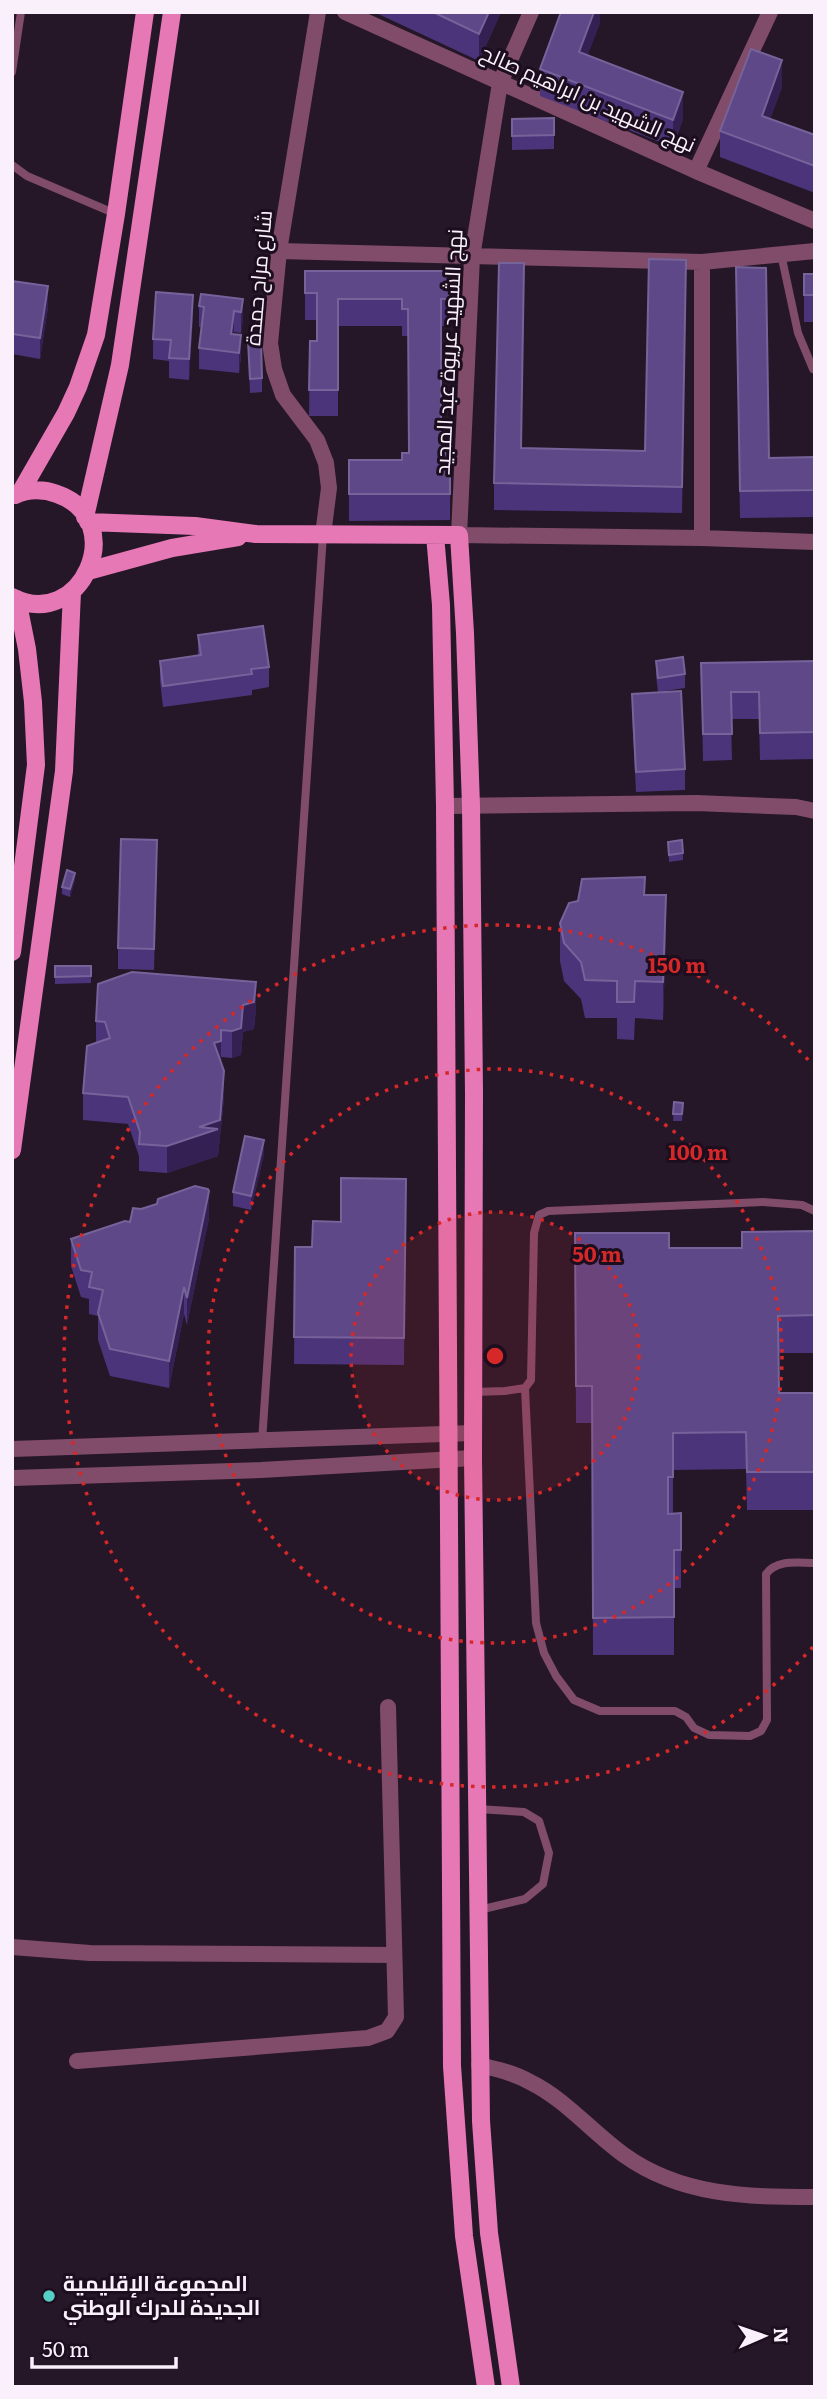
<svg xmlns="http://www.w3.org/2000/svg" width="827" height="2399" viewBox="0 0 827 2399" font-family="Literata,Cairo,serif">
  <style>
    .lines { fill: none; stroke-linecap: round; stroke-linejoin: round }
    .lane { stroke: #814c69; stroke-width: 8 }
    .street { stroke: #814c69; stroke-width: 16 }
    .primary { stroke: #e778b6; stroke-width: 18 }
    .wall { fill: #4b347a }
    .shaded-wall { fill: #342053 }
    .building { fill: #5e4888; stroke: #76639a; stroke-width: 2 }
    .ring { fill: none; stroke: #d62828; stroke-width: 3.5; stroke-dasharray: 3.5 7 }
    .poi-dot { fill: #56cec3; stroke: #1c0e1e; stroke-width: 2.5 }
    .labels { text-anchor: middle; stroke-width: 6; stroke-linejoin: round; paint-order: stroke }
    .street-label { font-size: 21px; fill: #faf0fc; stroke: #1c0e1e }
    .poi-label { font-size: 21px; font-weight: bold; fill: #faf0fc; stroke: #1c0e1e; text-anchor: start }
    .centre { fill: #d62828; stroke: #1c0e1e; stroke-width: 3.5 }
    .ring-label { font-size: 21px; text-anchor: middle; font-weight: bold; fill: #d62828; stroke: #1c0e1e; stroke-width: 6; stroke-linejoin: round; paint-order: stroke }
  </style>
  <rect width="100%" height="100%" fill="#251728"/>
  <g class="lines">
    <path class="lane" d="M12 72 21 12
      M12 165 27 176 116 214
      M781 254 798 333 813 369
      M525 1388 536 1623 544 1653 556 1676 574 1700 600 1711H675L686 1717 694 1728 709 1735 750 1736 761 1731 767 1720 766 1574C777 1559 798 1563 815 1563
      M474 1392 505 1391 525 1388 531 1380 534 1233 539 1215 548 1211 763 1202 802 1205 815 1211
      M262 1442 323 535
      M477 1809 524 1812 539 1821 549 1853 543 1884 525 1899 479 1910"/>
    <path class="street" d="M318 12 279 251 270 343 274 369 283 395 317 440 326 463 329 488 323 535
      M345 12 696 171 815 221
      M531 12 500 83 472 257 459 535 702 538 815 542
      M696 171 770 12
      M279 251 702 262 815 251
      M702 262V538
      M445 806 696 803 796 807 815 811
      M12 1449 473 1433
      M12 1478 261 1470 473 1458
      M12 1947 90 1953 394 1955
      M77 2061 368 2038 387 2031 396 2017 388 1707
      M479 2065C497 2069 514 2073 530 2082 565 2099 592 2132 624 2155 681 2196 747 2197 815 2197"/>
    <path class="primary" d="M20 493 66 413 78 387 96 335 116 214 145 12
      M85 517 120 365 172 12
      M88 522 195 526 256 534 459 535 465 633 471 806 474 1093 473 1458 481 2121 489 2233 511 2387
      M435 535 441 605 445 806 452 2066 464 2236 486 2387
      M88 571 172 548 238 537
      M12 597C81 633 131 520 57 494 44 489 28 489 15 495
      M12 952 36 765 33 702 27 649 17 599
      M12 1150 64 771 72 592"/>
  </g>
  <path class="wall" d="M374 12H501L479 61Z
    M600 12V23L587 55 683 119 673 147 540 96V69Z
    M782 87 770 119 815 135V193L720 157V131Z
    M554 118V149L512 150V119Z
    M686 260 682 513 494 510V483L524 290 521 448 645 451Z
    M305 271H449V326H441V453H450V520L349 521V460H402L409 453 408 336H402V326H338V416H309L310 341H317V320H305Z
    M804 274H815V322H804Z
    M12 281 48 307 40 359 12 354Z
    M736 294 769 458 815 457V517L740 518Z
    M243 299V319L241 333 234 332V334L241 356 239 373 199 369V348L201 327H199V306Z
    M193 315 189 380 169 378V361L153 359V339Z
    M248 341 262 378V392L250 393Z
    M198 635 269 667V687L252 690V695L163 707 160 681V661L198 655Z
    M656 661 685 674V688L658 692 656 675Z
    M815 661V759L760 760 759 719H731L732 760 703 761 701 663Z
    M632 694 685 769V790L636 792 632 714Z
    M668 842 683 853V860L669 862Z
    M157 860 154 970 118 969V948Z
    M75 880 70 897 62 894V887Z
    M645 895 666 932 663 1020 635 1018 634 1040 617 1039V1018H585L581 999 564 981 560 961V923Z
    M55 966H91V983L55 984Z
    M256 1009 254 1029 243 1032 241 1055 232 1058 221 1057 224 1098 218 1156 167 1173 139 1171V1156L128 1124 83 1120V1093L96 1043V1021Z
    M674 1102 683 1103 682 1121H673Z
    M264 1154 251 1210 233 1206V1192Z
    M406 1179 404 1365 294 1364 295 1247H312L341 1222Z
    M141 1209 209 1218 187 1325 184 1314 169 1388 110 1376 98 1340V1316L89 1314V1299L81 1297 71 1266V1239L130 1222Z
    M815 1231V1353H778L779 1393H815V1510H747L746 1469 673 1470V1514L681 1513V1588H674V1655H593L592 1423H576L575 1233 669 1248H742Z"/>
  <path class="shaded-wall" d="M489 12H501L479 61V34Z
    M594 12H600V23L579 79V52Z
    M782 60V87L762 142V116Z
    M683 92V119L673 147V120Z
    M48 286V307L40 359V338Z
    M193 295V315L189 380V359Z
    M243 299V319L241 333V312Z
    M234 311V332L231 355V334Z
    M241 335V356L239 373V353Z
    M75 873V880L70 897V889Z
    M666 895V932L663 1020V982Z
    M256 982V1009L254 1029 243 1032 241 1055 232 1058V1031L243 1005Z
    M221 1030V1068L214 1043Z
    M224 1071V1098L218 1156 167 1173V1146L199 1127Z
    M264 1140V1154L251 1210V1196Z
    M209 1191V1218L187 1325V1298Z
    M184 1287V1314L169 1388V1361Z"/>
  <path class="building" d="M433 12H489L479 34Z
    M561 12H594L579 52 683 92 673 120 540 69Z
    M751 49 782 60 762 116 815 135V166L720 131Z
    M554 118V135L512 136V119Z
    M649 259 686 260 682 487 494 483 499 263H524L521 448 645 451Z
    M736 267 766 268 769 458 815 457V490L740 491Z
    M305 271H449V299H441V453H450V494H349V460H402V453H409L408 309H402V299H338V390H309L310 341H317V293H305Z
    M804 274H815V295H804Z
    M12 281 48 286 40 338 12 334Z
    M156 292 193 295 189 359 169 358 171 340 153 339Z
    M201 294 243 299 241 312 234 311 231 334 241 335 239 353 199 348 204 307 199 306Z
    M261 340 262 378 250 379 248 341Z
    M263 626 269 667 251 669 252 674 163 686 160 661 201 655 198 635Z
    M683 657 685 674 658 678 656 661Z
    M815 661V732L760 733 759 692H731L732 734H703L701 663Z
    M681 691 685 769 636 772 632 694Z
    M121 839 157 840 154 949 118 948Z
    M682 840 683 853 669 855 668 842Z
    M67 870 75 873 70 889 62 887Z
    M645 877 644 895H666L663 982 635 981 634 1002H617V981L585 980 581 962 564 943 560 923 569 903 578 901 582 879Z
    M55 966H91V976L55 977Z
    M132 972 256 982 254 1002 243 1005 241 1028 232 1031 221 1030V1041L214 1043 224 1071 220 1120 199 1127 218 1129 167 1146 139 1144 140 1132 128 1097 83 1093 87 1046 110 1038 105 1022 96 1021 98 984Z
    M674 1102 683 1103 682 1114H673Z
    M245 1136 264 1140 251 1196 233 1192Z
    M341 1178 406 1179 404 1338 294 1337 295 1247H312L313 1221 341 1222Z
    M195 1186 208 1189 209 1191 187 1298 184 1287 169 1361 110 1349 98 1313 103 1290 89 1287 92 1272 81 1270 71 1239 125 1221 130 1222 133 1208 141 1209 157 1204 158 1199Z
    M815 1231V1315L778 1316 779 1393H815V1472H747L746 1432 673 1433V1477H668V1514L681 1513V1550H674V1617L593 1618 592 1386H576L575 1233H669V1248H742V1232Z"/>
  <circle cx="495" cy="1356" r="144" fill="#d62828" fill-opacity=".12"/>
  <g class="ring">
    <circle cx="495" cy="1356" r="144"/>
    <circle cx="495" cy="1356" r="287"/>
    <path d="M813 1647A431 431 0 1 1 813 1065"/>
  </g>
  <circle class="poi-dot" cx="49" cy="2296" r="7"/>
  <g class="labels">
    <g class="street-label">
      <text transform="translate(588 99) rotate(24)" y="7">نهج الشهيد بن ابراهيم صالح</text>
      <text transform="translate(259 278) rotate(-85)" y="7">شارع مراح حمدة</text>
      <text transform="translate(449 352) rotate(-87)" y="7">نهج الشهيد عريوة عبد المجيد</text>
    </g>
    <g class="poi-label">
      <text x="63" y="2291">المجموعة الإقليمية<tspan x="63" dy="24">الجديدة للدرك الوطني</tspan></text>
    </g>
  </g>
  <circle cx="495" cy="1356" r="10" class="centre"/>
  <g class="ring-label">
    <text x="677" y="973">150 m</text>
    <text x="698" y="1160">100 m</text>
    <text x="597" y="1262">50 m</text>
  </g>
  <rect width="827" height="2399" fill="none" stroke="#faf0fc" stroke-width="28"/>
  <g transform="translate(764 2336) rotate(88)" stroke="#1c0e1e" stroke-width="5" paint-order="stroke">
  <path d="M0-5L12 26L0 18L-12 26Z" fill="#faf0fc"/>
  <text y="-10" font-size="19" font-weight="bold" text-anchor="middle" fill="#faf0fc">N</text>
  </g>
  <path d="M32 2357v10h144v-10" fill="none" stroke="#faf0fc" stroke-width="3.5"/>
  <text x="42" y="2357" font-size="21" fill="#faf0fc" stroke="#1c0e1e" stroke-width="5" paint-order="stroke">50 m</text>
</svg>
